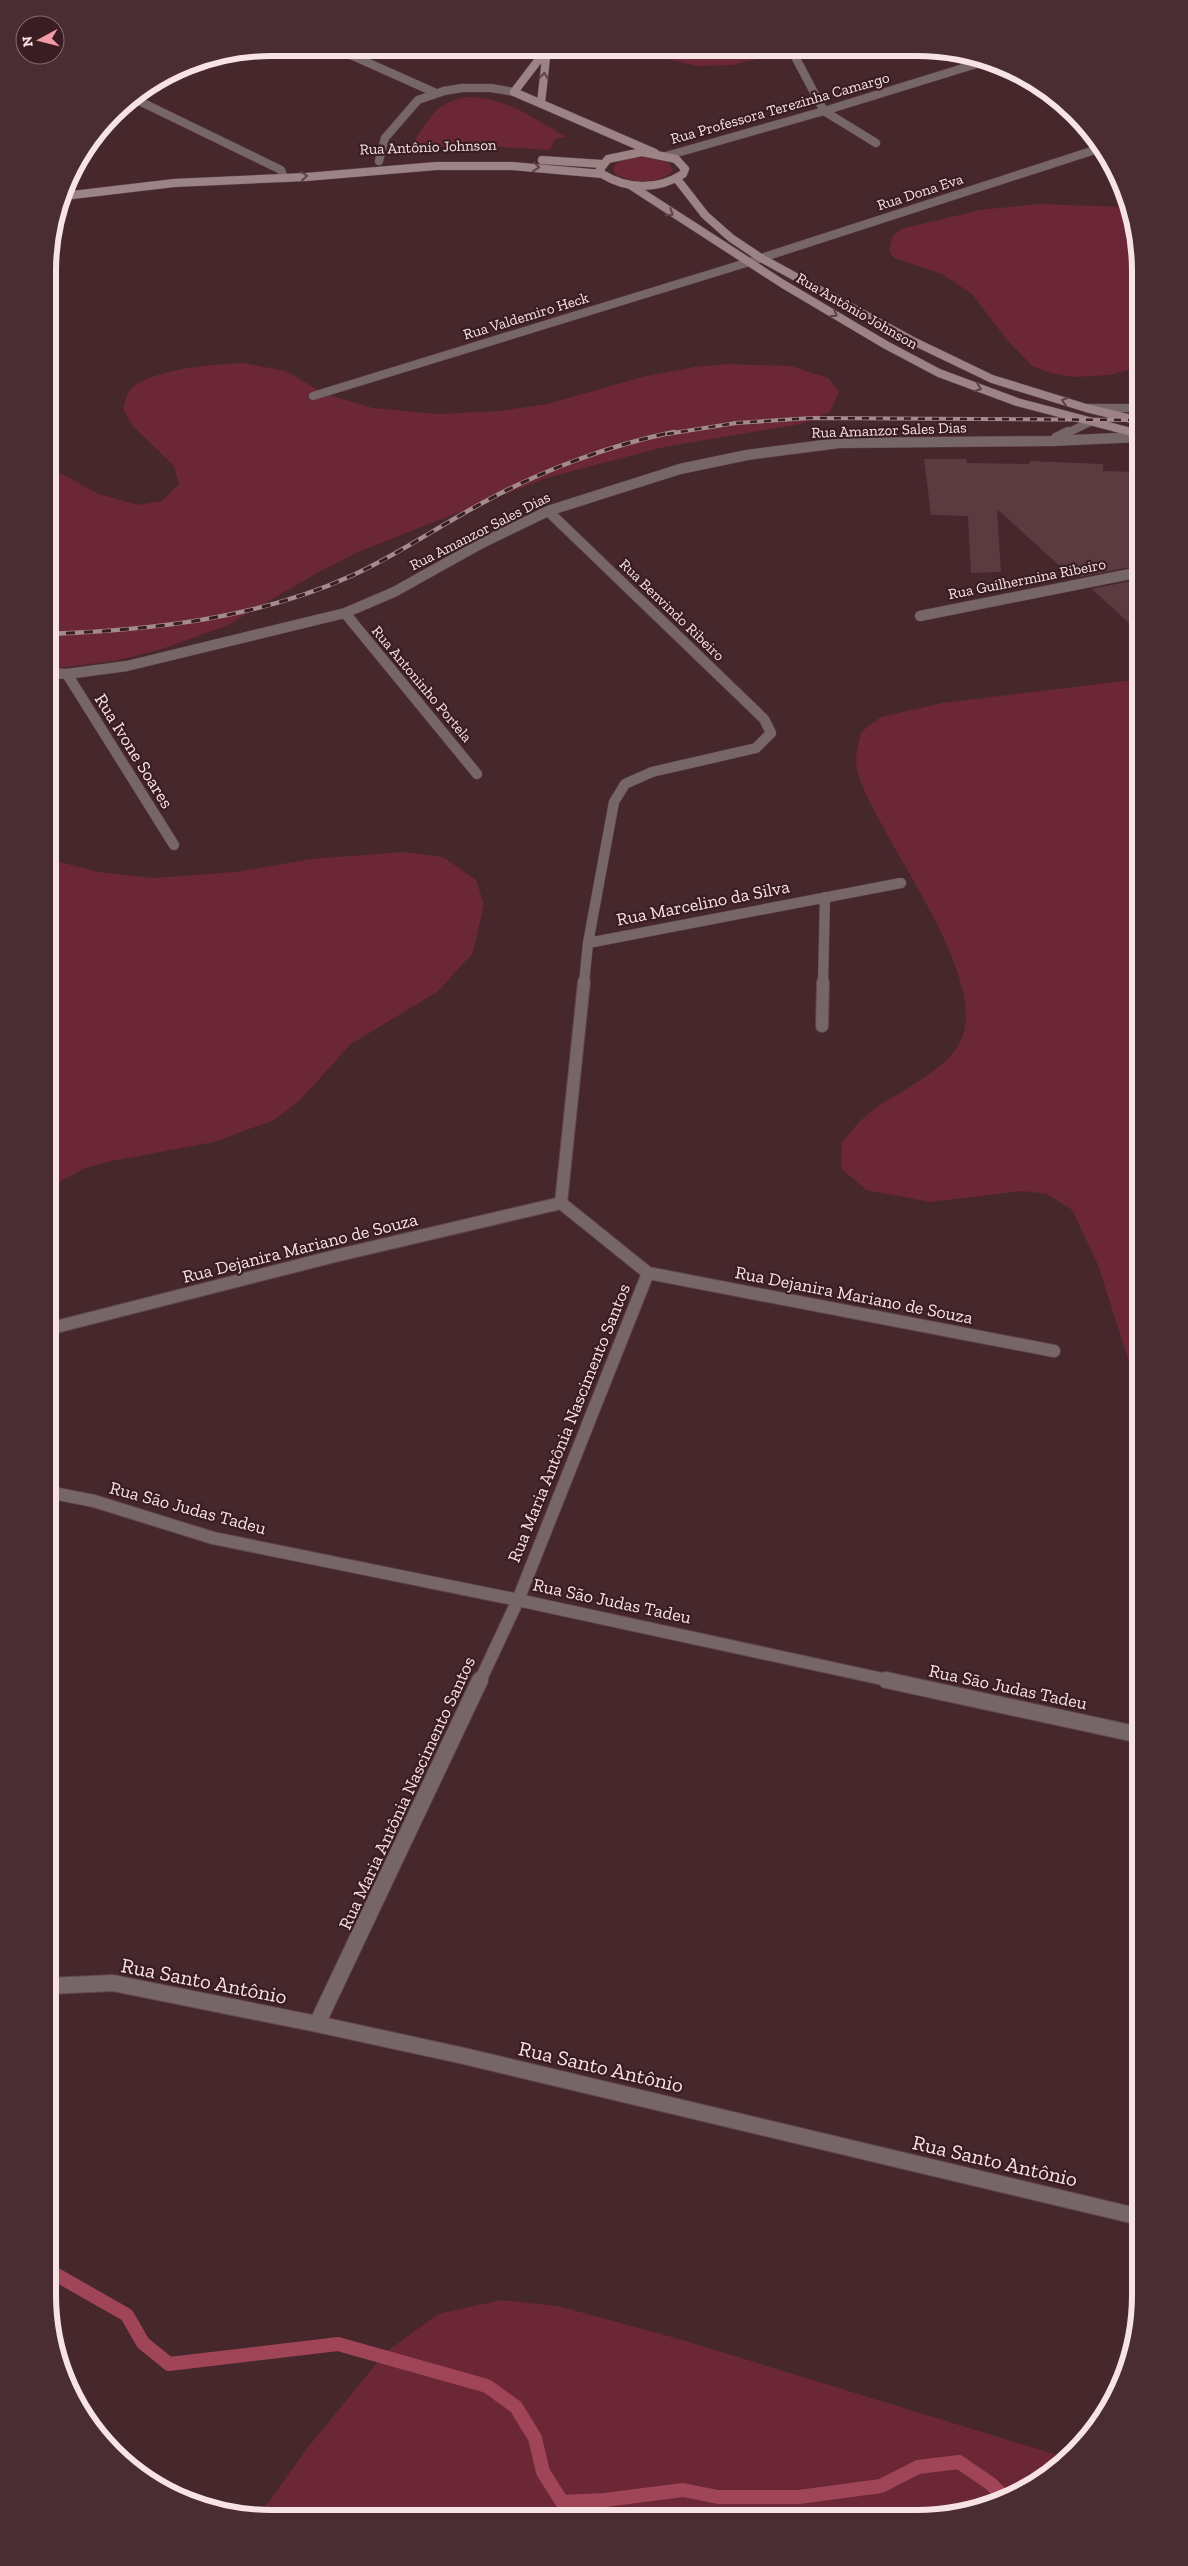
<svg xmlns="http://www.w3.org/2000/svg" width="1188" height="2566" viewBox="0 0 1188 2566" font-family="'Zilla Slab',serif">
  <style>
    .green { fill: #6b2736 }
    .lines { fill: none; stroke-linecap: round; stroke-linejoin: round }
    .stream { stroke: #9f4557; stroke-width: 14 }
    .building { fill: #5b3b40 }
    .minor-far3-casing { stroke: #61454a; stroke-width: 9 }
    .minor-far2-casing { stroke: #61454a; stroke-width: 11 }
    .minor-far1-casing { stroke: #61454a; stroke-width: 14 }
    .minor-casing { stroke: #61454a; stroke-width: 18 }
    .secondary-far1-casing { stroke: #61454a; stroke-width: 9 }
    .secondary-casing { stroke: #61454a; stroke-width: 11 }
    .minor-far3 { stroke: #766668; stroke-width: 8 }
    .minor-far2 { stroke: #766668; stroke-width: 10 }
    .minor-far1 { stroke: #766668; stroke-width: 12 }
    .minor { stroke: #766668; stroke-width: 16 }
    .secondary-far1 { stroke: #9c8386; stroke-width: 8 }
    .secondary { stroke: #9c8386; stroke-width: 10 }
    .rail-far1-casing { stroke: #a48b8e; stroke-width: 4 }
    .rail-casing { stroke: #a48b8e; stroke-width: 4.5 }
    .rail-far1 { stroke: #3a1d22; stroke-width: 2.5; stroke-dasharray: 7; stroke-linecap: butt }
    .rail { stroke: #3a1d22; stroke-width: 3; stroke-dasharray: 9; stroke-linecap: butt }
    .oneway { stroke: #5c4145 }
    .labels { text-anchor: middle; stroke-width: 4.5; stroke-linejoin: round; paint-order: stroke }
    .far-street-label { font-size: 15px; fill: #f7e3e5; stroke: #3a1d22 }
    .street-label { font-size: 18px; fill: #f7e3e5; stroke: #3a1d22 }
    .near-street-label { font-size: 21px; fill: #f7e3e5; stroke: #3a1d22 }
    .rim { fill: none; stroke: #f7e3e5; stroke-width: 6 }
  </style>
  <rect width="100%" height="100%" fill="#45272c"/>
  <path class="green" d="M649 50 791 51 732 65 698 66 653 56Z
    M467 97C505 96 534 119 566 137L555 139 550 150 485 146 410 147C428 123 434 101 467 97Z
    M643 157 667 162 673 169 671 173C657 184 629 184 614 173V165L625 159Z
    M1036 204 1130 207 1140 271V367L1109 375 1074 377 1051 373 1032 366 1007 340 972 294 942 274 894 258 889 251 892 237 901 229 980 210Z
    M243 363 286 371 325 394 373 408 437 414 499 411 547 404 642 377 694 367 729 364 791 366 828 378 839 392 830 412 801 424 664 447 546 478 358 552 317 573 226 626 159 650 114 661 48 669V470L58 472 99 494 138 505 162 501 179 484 174 466 132 425 123 409C125 404 126 397 128 393 143 369 217 364 243 363Z
    M1140 679V1396L1098 1265 1072 1210 1047 1194 1023 1191 930 1202 866 1190 841 1168 842 1142C850 1133 858 1122 868 1114 894 1093 939 1075 958 1046 998 982 874 835 857 770 854 759 859 743 861 732L881 717 942 703Z
    M404 852 443 857 476 880 484 904 473 953 437 992 351 1044 299 1101 274 1120 214 1142 112 1161 85 1168 48 1188V859L99 872 153 878 235 872 311 859Z
    M501 2300 558 2306 679 2339 1067 2458 1041 2481 975 2511 917 2518 260 2514 308 2447 386 2352 438 2314Z"/>
  <g class="lines">
    <path class="stream" d="M48 2270 127 2315 143 2343 169 2364 338 2344 487 2386 516 2407 535 2438 543 2472 562 2502 605 2500 683 2490 718 2497H799L881 2486 918 2467 959 2462 991 2484 1004 2497"/>
  </g>
  <path class="building" d="M924 459H966L967 463 1030 464V461L1103 464V471L1140 472V565L1080 577 1070 567 1063 569 997 509 1001 572 971 573 968 516 931 515Z
    M1140 579V633L1092 589Z"/>
  <g class="lines">
    <g class="minor-far3-casing">
      <path id="minor-far3" d="M335 48 436 93
        M792 51 824 111 876 143
        M133 98 281 170 284 178
        M666 156 824 111 986 61
        M379 161 385 138 418 100 444 91 462 88H491L514 92
        M313 396 746 263 1101 148
        M1088 408H1140
        M1065 434 1090 422"/>
    </g>
    <g class="minor-far2-casing">
      <path id="minor-far2" d="M1056 438 1068 432
        M548 511 764 719 771 733 756 748 652 772 625 784 614 802 588 943 584 983
        M345 613 477 774
        M920 616 1140 572
        M48 673 67 674 127 666 345 613 394 592 482 543 548 511 680 469 747 455 839 443 1051 441 1140 437
        M67 674 174 845
        M588 943 901 883
        M823 983 825 897"/>
    </g>
    <g class="minor-far1-casing">
      <path id="minor-far1" d="M822 1026 823 982
        M648 1273 1054 1351
        M48 1329 335 1256 561 1203
        M48 1492 94 1501 213 1538 518 1600 892 1681
        M480 1681 518 1600 648 1273 561 1203 584 982"/>
    </g>
    <g class="minor-casing">
      <path id="minor" d="M886 1680 1140 1735
        M48 1986 113 1983 317 2024 464 2056 1140 2217
        M317 2024 480 1680"/>
    </g>
    <g class="secondary-far1-casing">
      <path id="secondary-far1" d="M546 50 514 92 655 153
        M541 103 547 49
        M642 152 676 159 685 169 683 174C658 190 628 190 602 174L600 169 608 159Z
        M542 160 602 164
        M677 179 705 215 731 238 761 258 911 340 992 379 1086 408 1140 421
        M630 185 783 284 886 345 939 373 1017 402 1139 434
        M64 196 174 183 306 177 436 166H512L602 174"/>
    </g>
    <g class="secondary-casing">
      <path id="secondary" d="M1133 432 1140 434"/>
    </g>
    <use href="#minor-far3" class="minor-far3"/>
    <use href="#minor-far2" class="minor-far2"/>
    <use href="#minor-far1" class="minor-far1"/>
    <use href="#minor" class="minor"/>
    <use href="#secondary-far1" class="secondary-far1"/>
    <use href="#secondary" class="secondary"/>
    <g class="rail-far1-casing">
      <path id="rail-far1" d="M667 434 736 423 811 418 1140 420"/>
    </g>
    <g class="rail-casing">
      <path id="rail" d="M48 634C151 630 256 619 351 576 398 555 440 525 486 501 543 470 610 445 674 432"/>
    </g>
    <use href="#rail-far1" class="rail-far1"/>
    <use href="#rail" class="rail"/>
  </g>
  <defs><path id="oneway-chevron" d="M-2-3.5L2.5 0L-2 3.5" fill="none" stroke-width="1.6" stroke-linecap="round" stroke-linejoin="round" transform="scale(1.25)"/></defs>
  <g class="oneway">
    <use href="#oneway-chevron" transform="translate(544 76) rotate(-85)"/>
    <use href="#oneway-chevron" transform="translate(536 167) rotate(6)"/>
    <use href="#oneway-chevron" transform="translate(304 176) rotate(-5)"/>
    <use href="#oneway-chevron" transform="translate(670 213) rotate(33)"/>
    <use href="#oneway-chevron" transform="translate(834 314) rotate(30)"/>
    <use href="#oneway-chevron" transform="translate(978 388) rotate(20)"/>
    <use href="#oneway-chevron" transform="translate(1065 401) rotate(-162)"/>
  </g>
  <g class="labels">
    <g class="far-street-label">
      <text transform="translate(780 108) rotate(-16)" y="5">Rua Professora Terezinha Camargo</text>
      <text transform="translate(428 147) rotate(-2)" y="5">Rua Antônio Johnson</text>
      <text transform="translate(920 192) rotate(-18)" y="5">Rua Dona Eva</text>
      <text transform="translate(857 311) rotate(30)" y="5">Rua Antônio Johnson</text>
      <text transform="translate(526 316) rotate(-17)" y="5">Rua Valdemiro Heck</text>
      <text transform="translate(889 430) rotate(-2)" y="5">Rua Amanzor Sales Dias</text>
      <text transform="translate(480 531) rotate(-27)" y="5">Rua Amanzor Sales Dias</text>
      <text transform="translate(1027 579) rotate(-11)" y="5">Rua Guilhermina Ribeiro</text>
      <text transform="translate(672 610) rotate(44)" y="5">Rua Benvindo Ribeiro</text>
      <text transform="translate(422 684) rotate(50)" y="5">Rua Antoninho Portela</text>
    </g>
    <g class="street-label">
      <text transform="translate(134 751) rotate(58)" y="6">Rua Ivone Soares</text>
      <text transform="translate(703 903) rotate(-11)" y="6">Rua Marcelino da Silva</text>
      <text transform="translate(300 1248) rotate(-14)" y="6">Rua Dejanira Mariano de Souza</text>
      <text transform="translate(854 1295) rotate(11)" y="6">Rua Dejanira Mariano de Souza</text>
      <text transform="translate(569 1423) rotate(-68)" y="6">Rua Maria Antônia Nascimento Santos</text>
      <text transform="translate(188 1508) rotate(15)" y="6">Rua São Judas Tadeu</text>
      <text transform="translate(612 1601) rotate(12)" y="6">Rua São Judas Tadeu</text>
      <text transform="translate(1008 1687) rotate(12)" y="6">Rua São Judas Tadeu</text>
      <text transform="translate(407 1793) rotate(-65)" y="6">Rua Maria Antônia Nascimento Santos</text>
    </g>
    <g class="near-street-label">
      <text transform="translate(204 1981) rotate(11)" y="7">Rua Santo Antônio</text>
      <text transform="translate(601 2067) rotate(13)" y="7">Rua Santo Antônio</text>
      <text transform="translate(995 2161) rotate(13)" y="7">Rua Santo Antônio</text>
    </g>
  </g>
  <path d="M0 0H1188V2566H0ZM271 56H917A215 215 0 0 1 1132 271V2295A215 215 0 0 1 917 2510H271A215 215 0 0 1 56 2295V271A215 215 0 0 1 271 56Z" fill="#492d32" fill-rule="evenodd"/>
  <path class="rim" d="M271 56H917A215 215 0 0 1 1132 271V2295A215 215 0 0 1 917 2510H271A215 215 0 0 1 56 2295V271A215 215 0 0 1 271 56Z"/>
  <g transform="translate(40 40) rotate(263)"><circle r="24" fill="#3a1d22" stroke="#866c70"/>
  <path d="M0-4L9 19L0 12L-9 19Z" fill="#f39aa8"/>
  <text y="-8" font-size="14" font-weight="bold" text-anchor="middle" fill="#f7e3e5">N</text>
  </g>
</svg>
